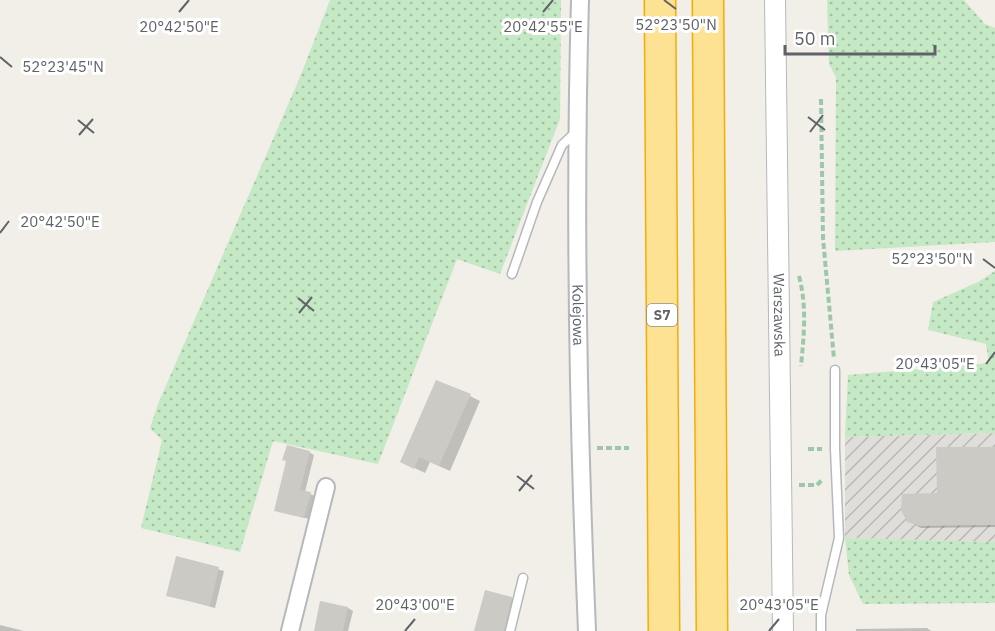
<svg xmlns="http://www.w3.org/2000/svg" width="995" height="631" viewBox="0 0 995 631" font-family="'IBM Plex Sans',sans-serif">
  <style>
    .industrial { fill: url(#industrial-furrows) }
    .grass { fill: url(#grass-dots) }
    .shadow { fill: #0003 }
    .building { fill: #cccac5 }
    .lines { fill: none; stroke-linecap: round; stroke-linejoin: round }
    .service-casing { stroke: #b5b8bc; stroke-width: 11 }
    .minor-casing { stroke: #b5b8bc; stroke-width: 20 }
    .tertiary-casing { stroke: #b5b8bc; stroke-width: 22 }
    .motorway-casing { stroke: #f9ab00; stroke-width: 33 }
    .path { stroke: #9cc7a9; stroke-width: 4; stroke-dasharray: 6 3; stroke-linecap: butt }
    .service { stroke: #fff; stroke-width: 8 }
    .minor { stroke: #fff; stroke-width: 16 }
    .tertiary { stroke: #fff; stroke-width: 20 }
    .motorway { stroke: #fde293; stroke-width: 30 }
    .ticks { fill: none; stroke: #5f6368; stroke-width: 2 }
    .labels { text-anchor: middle; stroke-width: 6; stroke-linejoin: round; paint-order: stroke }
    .shield { fill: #fff; stroke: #8f9295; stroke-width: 1.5 }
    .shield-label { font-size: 14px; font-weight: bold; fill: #5f6368 }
    .street-label { font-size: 15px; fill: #5f6368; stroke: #fff }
    .ticks-label { font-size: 15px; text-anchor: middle; fill: #5f6368; stroke: #fff; stroke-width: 6; stroke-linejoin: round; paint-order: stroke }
  </style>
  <defs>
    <pattern id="industrial-furrows" width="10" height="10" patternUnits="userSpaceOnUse" patternTransform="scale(1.5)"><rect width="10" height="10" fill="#e0deda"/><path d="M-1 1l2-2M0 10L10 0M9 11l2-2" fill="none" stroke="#b9b8b5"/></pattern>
    <pattern id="grass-dots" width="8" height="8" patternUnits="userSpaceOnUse" patternTransform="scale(1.5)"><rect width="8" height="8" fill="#c5e8c5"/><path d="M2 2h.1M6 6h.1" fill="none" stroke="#a3c0a4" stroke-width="1.8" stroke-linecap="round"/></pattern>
  </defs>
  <rect width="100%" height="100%" fill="#f1efe8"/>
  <path class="industrial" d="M995 433V542L845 538V437Z"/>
  <path class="grass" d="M330 0H561L560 119 500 274 457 259 378 464 273 441 240 552 141 528 162 440 150 428 158 404 300 77Z
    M827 0H964L985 24 995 28V242L835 251 836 77 829 64Z
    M995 271V433L845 437 848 375 989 363 986 344 928 330 933 302 978 282Z
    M845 538 995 542V603L863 604 849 575Z"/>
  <path class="shadow" d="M470 396 480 401 450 471 430 462 425 473 402 462Z
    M995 448V527L921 528 914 524 938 495Z
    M309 452 314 455 305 492 315 496 309 519 275 510Z
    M177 558 224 571 215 608 168 595Z
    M511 598 518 602 511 631H476Z
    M348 608 353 611 348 631H318Z
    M0 625 24 631H0Z
    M927 628 931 631H856V629Z"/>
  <path class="building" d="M436 380 471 394 439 466 419 457 414 469 400 462Z
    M287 445 310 451 300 490 311 492 304 518 274 511 286 461 282 460Z
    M936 447H995V525L920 526 907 522 901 510 902 494 937 493Z
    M176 556 219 567 210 606 166 596Z
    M485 590 512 597 504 631H474Z
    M320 601 348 607 343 631H314Z"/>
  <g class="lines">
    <g class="service-casing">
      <path id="service" d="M512 274 537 202 562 145 576 132
        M510 631 523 578
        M821 631V615L839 538 835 449V370"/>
    </g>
    <g class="minor-casing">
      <g id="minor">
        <path id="s1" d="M580 0C574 210 578 421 587 631"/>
        <path d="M290 631 326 487"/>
      </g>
    </g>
    <g class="tertiary-casing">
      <g id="tertiary">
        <path id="s2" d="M775 0 783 631"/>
      </g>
    </g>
    <g class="motorway-casing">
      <path id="motorway" d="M660 0 664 631
        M708 0 712 631"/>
    </g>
    <path class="path" d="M821 99 823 238 834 359
      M799 276C807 306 804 335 801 366
      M597 448H629
      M808 449H822
      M799 485H817L822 480"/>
    <use href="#service" class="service"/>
    <use href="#minor" class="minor"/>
    <use href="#tertiary" class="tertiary"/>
    <use href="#motorway" class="motorway"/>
  </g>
  <path class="ticks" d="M664 0 676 9M179 12 189 0M543 12 553 0M0 57 12 67M808 117 825 130M78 120 94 133M810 132 823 115M79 135 93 119M0 233 9 221M983 259 995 268M298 298 314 311M299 313 312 297M986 364 995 352M517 476 534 489M519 491 532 475M405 631 415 619M769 631 779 619"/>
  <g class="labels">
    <rect class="shield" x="647" y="304" width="30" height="22" rx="4.5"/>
    <g class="shield-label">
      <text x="662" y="320">S7</text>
    </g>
    <g class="street-label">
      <text dy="5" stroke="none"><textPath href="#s1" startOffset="315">Kolejowa</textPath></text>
      <text dy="5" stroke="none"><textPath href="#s2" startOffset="315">Warszawska</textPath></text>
    </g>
  </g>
  <g class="ticks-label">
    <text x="676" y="30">52°23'50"N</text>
    <text x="179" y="32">20°42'50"E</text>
    <text x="543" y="32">20°42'55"E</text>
    <text x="63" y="72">52°23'45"N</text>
    <text x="60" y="227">20°42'50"E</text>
    <text x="932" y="264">52°23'50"N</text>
    <text x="935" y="369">20°43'05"E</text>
    <text x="415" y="610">20°43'00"E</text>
    <text x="779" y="610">20°43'05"E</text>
  </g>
  <path d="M785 45v9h150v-9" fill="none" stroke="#5f6368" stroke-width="3"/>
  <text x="794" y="45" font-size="18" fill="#5f6368" stroke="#ffffff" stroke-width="4.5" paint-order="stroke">50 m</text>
</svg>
